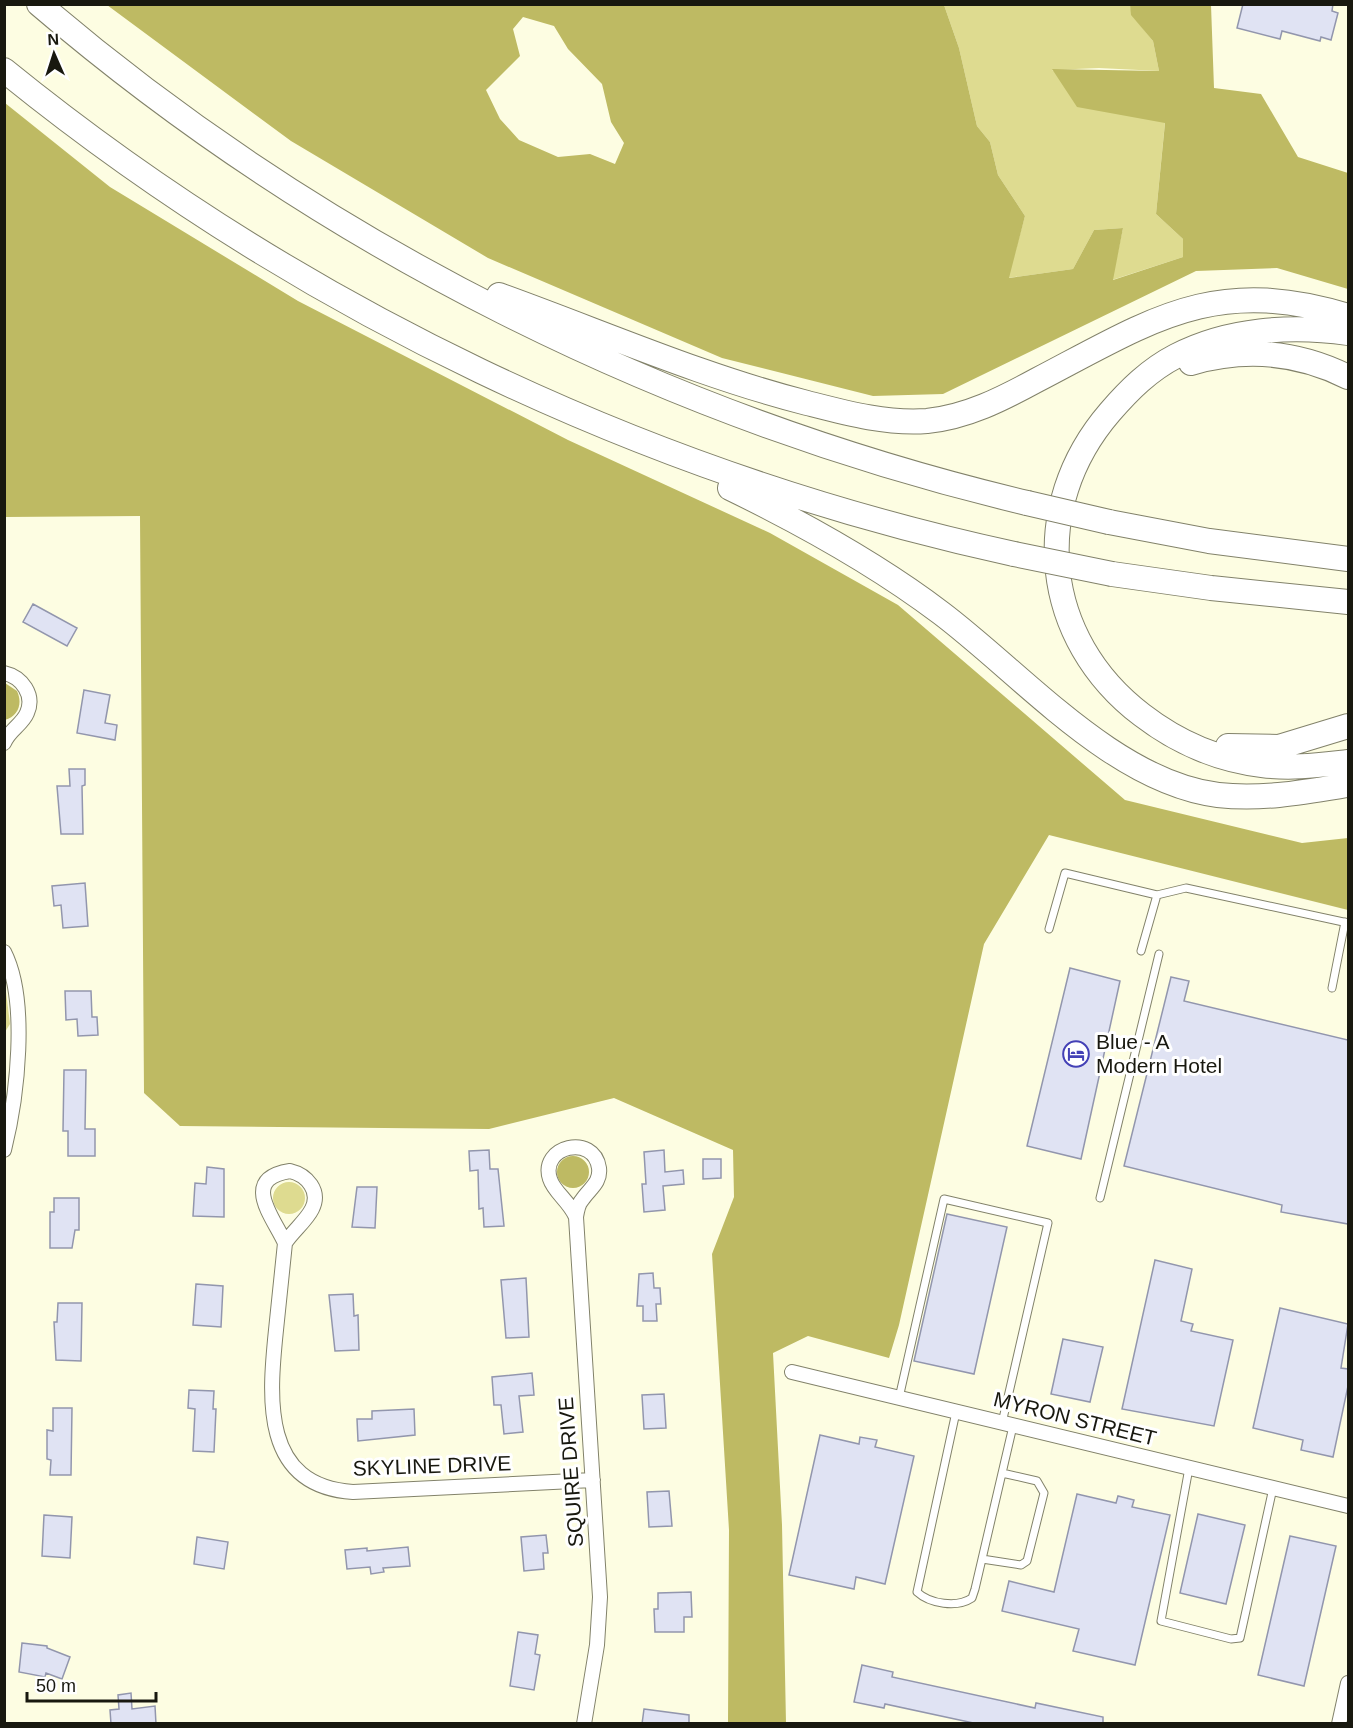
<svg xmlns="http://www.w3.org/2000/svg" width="1353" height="1728" viewBox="0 0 1353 1728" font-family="Helvetica,sans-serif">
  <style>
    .green { fill: #dedb90 }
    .forest { fill: #beba63; fill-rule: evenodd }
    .building { fill: #e0e3f3; stroke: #9296ad; stroke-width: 1.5 }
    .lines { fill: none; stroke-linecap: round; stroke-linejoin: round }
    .service-casing { stroke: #82826a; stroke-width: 9 }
    .minor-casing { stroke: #82826a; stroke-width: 16 }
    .motorway-casing { stroke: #82826a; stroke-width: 26 }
    .service { stroke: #fff; stroke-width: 7 }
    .minor { stroke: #fff; stroke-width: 14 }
    .motorway { stroke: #fff; stroke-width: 24 }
    .motorway-bridge-casing { stroke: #82826a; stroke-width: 26; stroke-linecap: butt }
    .motorway-bridge { stroke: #fff; stroke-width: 24 }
    .labels { text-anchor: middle; stroke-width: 6; stroke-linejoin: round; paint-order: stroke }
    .poi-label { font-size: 21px; fill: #18180f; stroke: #fff; text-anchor: start }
    .street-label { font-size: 21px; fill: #18180f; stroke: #fff }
  </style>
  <rect width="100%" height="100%" fill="#fdfde2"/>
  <path class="green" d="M944 5H1130L1132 15 1153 41 1159 71 1099 68 1052 70 1165 122 1156 214 1183 239V257L1112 280 1123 228 1094 230 1073 269 1008 278 1025 216 998 175 990 142 977 126 959 48Z
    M4 975 10 1024 5 1032H4Z
    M273 1198a16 16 0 1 1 32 0a16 16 0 1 1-32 0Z"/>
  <path class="forest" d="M107 5H944L959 48 977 126 990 142 998 175 1025 216 1009 278 1073 269 1094 230 1123 228 1113 280 1183 257V239L1156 214 1165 123 1077 107 1052 69 1159 71 1153 41 1131 15 1130 5H1211L1214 88 1261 94 1298 157 1348 173V289L1277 268 1196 271 943 394 873 396 722 358 488 258 291 141ZM523 17 554 26 568 49 602 84 611 122 624 143 615 164 590 154 558 157 519 140 500 119 486 90 520 56 513 29Z
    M5 103 110 187 298 301 568 440 770 533 898 605 1125 800 1302 843 1348 838V910L1049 835 984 944 899 1325 889 1358 808 1336 773 1353 782 1525 786 1723H728L729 1530 712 1254 734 1197 733 1150 614 1098 489 1129 180 1126 144 1093 140 516 5 517Z
    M5 683 17 691C23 704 18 716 5 720Z
    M557 1172a16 16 0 1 1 32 0a16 16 0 1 1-32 0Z"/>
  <path class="building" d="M1243 4H1333L1332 11 1338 13 1331 40 1321 37 1320 41 1282 31 1280 39 1237 28Z
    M33 604 77 628 67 646 23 622Z
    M84 690 110 695 105 723 117 725 115 740 77 733Z
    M69 769H85V785L82 786 83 834H61L57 786H70Z
    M85 883 88 926 63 928 61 905 54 906 52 886Z
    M1070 968 1120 981 1081 1159 1027 1146Z
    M1171 977 1189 981 1184 1001 1348 1040V1224L1281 1212 1282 1205 1124 1166Z
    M65 991H91L92 1017H97L98 1035 78 1036 77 1019 66 1020Z
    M64 1070H86L85 1129H95V1156H68V1131H63Z
    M489 1150 490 1169H498L504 1226 484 1227 483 1208 479 1209 478 1170 470 1171 469 1151Z
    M664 1150 665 1172 683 1170 684 1184 663 1186 665 1210 644 1212 642 1184H646L644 1152Z
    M703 1159H721V1178L703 1179Z
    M207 1167 224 1169V1217L193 1216 195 1183 206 1184Z
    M357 1187H377L375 1228 352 1227Z
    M54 1198H79V1230H75L72 1248H50V1212H54Z
    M947 1214 1007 1227 974 1374 914 1361Z
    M1155 1260 1192 1269 1181 1321 1193 1324 1191 1331 1233 1340 1214 1426 1122 1409Z
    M653 1273 654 1288H660L661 1304H656L657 1321H643V1306H637L639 1274Z
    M526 1278 529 1337 506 1338 501 1280Z
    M196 1284 223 1286 221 1327 193 1325Z
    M353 1294 354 1316 358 1315 359 1350 335 1351 329 1295Z
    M58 1303H82L81 1361 56 1360 54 1322H57Z
    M1280 1308 1348 1324 1341 1368 1348 1369V1386L1333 1457 1301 1450 1303 1440 1253 1428Z
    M1063 1339 1103 1347 1090 1402 1051 1394Z
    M532 1373 534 1395 519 1396 523 1432 504 1434 501 1405H494L492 1377Z
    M189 1390 214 1391 213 1409H216L214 1452 193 1451 195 1409 188 1408Z
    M664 1394 666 1428 644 1429 642 1395Z
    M53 1408H72L71 1475H50L51 1460 47 1459V1430L53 1431Z
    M414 1409 415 1435 358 1441 357 1419H372V1411Z
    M820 1435 859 1444 860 1437 877 1440 875 1447 914 1456 885 1584 856 1577 854 1589 789 1575Z
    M669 1491 672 1526 649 1527 647 1492Z
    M1077 1494 1116 1503 1118 1496 1134 1500 1132 1507 1170 1515 1135 1665 1073 1651 1079 1629 1002 1611 1009 1581 1054 1592Z
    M1198 1514 1245 1525 1226 1604 1180 1593Z
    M44 1515 72 1517 70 1558 42 1556Z
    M546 1535 548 1553H543L544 1569 524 1571 521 1537Z
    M1290 1536 1336 1546 1304 1686 1258 1675Z
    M197 1537 228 1542 224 1569 194 1564Z
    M408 1547 410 1566 383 1568 384 1572 371 1574 370 1567 347 1569 345 1550 367 1548V1551Z
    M691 1592 692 1617H684V1632H655L654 1609H658V1593Z
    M518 1632 538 1635 535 1654 540 1655 534 1690 510 1686Z
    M22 1643 47 1646V1648L70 1657 62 1679 46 1673 45 1677 19 1672Z
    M862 1665 893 1672 892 1677 1035 1708 1036 1703 1103 1717V1724H978L885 1704 884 1708 854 1702Z
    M131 1693 132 1709 155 1706 156 1724H111L110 1710 119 1709 118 1695Z
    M644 1709 689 1715V1724H642Z"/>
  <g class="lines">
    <g class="service-casing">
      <path id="service" d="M1157 895 1186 888 1348 923
        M1049 929 1065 873 1157 895 1141 951
        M1332 988 1345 922
        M1100 1198 1159 954
        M899 1398 944 1199 1048 1223 1002 1423
        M956 1412 917 1592C930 1604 957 1608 972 1598L975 1589 1013 1426
        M1189 1468 1161 1621 1231 1639 1240 1638 1273 1488
        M982 1559 1021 1565 1027 1561 1044 1493 1037 1481 1002 1473"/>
    </g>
    <g class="minor-casing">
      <path id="minor" d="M4 673C22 677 35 695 27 713 22 725 9 730 4 743
        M4 952C29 1001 17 1098 4 1150
        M290 1171C307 1175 321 1191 312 1209 306 1221 293 1231 285 1243 274 1218 239 1179 290 1171Z
        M576 1217C577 1211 578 1204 582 1200 589 1189 601 1183 599 1168 594 1133 539 1146 550 1179 554 1192 569 1201 576 1217L600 1597 597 1645 584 1724
        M285 1243C282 1272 279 1301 276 1330 269 1398 261 1486 353 1492L593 1480
        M792 1372 1348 1506
        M1339 1724 1348 1683"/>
    </g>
    <g class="motorway-casing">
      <path id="motorway" d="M39 4C322 246 665 417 1027 503
        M4 70C297 308 646 474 1014 554
        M499 295C602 332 701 376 807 403 846 413 886 424 927 421 967 417 1002 399 1037 380 1152 320 1214 275 1348 316
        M1348 333C1291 325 1228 329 1176 356 1149 370 1129 390 1110 412 1028 507 1042 639 1142 715 1177 742 1219 760 1262 765 1291 769 1320 765 1348 762
        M1191 363C1246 347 1298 352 1348 377
        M730 488C804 524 875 563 941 613 1022 674 1114 782 1218 795 1262 800 1305 792 1348 785
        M1109 522 1209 541 1348 559
        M1112 574 1211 588 1348 602
        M1228 746 1279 747 1348 726"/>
    </g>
    <use href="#service" class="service"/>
    <use href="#minor" class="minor"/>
    <use href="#motorway" class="motorway"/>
    <g class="motorway-bridge-casing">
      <path id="motorway-bridge" d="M1027 503 1109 522
        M1014 554 1112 574"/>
    </g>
    <use href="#motorway-bridge" class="motorway-bridge"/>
  </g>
  <defs>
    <g id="hotel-ring" transform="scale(1.35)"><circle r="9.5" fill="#fff" stroke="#4441b6" stroke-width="1.5"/><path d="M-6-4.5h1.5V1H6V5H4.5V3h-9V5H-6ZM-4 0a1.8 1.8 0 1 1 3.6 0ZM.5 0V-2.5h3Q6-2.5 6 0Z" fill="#4441b6"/></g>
  </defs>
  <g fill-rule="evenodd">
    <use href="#hotel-ring" x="1076" y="1054"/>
  </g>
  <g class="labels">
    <g class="poi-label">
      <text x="1096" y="1049">Blue - A<tspan x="1096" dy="24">Modern Hotel</tspan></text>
    </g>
    <g class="street-label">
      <text transform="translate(1075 1419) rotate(14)" y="7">MYRON STREET</text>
      <text transform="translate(432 1466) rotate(-2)" y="7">SKYLINE DRIVE</text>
      <text transform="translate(571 1472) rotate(-94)" y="7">SQUIRE DRIVE</text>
    </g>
  </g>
  <rect width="1353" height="1728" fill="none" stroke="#18180f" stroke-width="12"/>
  <g transform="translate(54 54) rotate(357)" stroke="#ffffff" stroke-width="4.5" paint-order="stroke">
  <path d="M0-4.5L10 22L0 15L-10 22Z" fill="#18180f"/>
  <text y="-9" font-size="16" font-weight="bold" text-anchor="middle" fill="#18180f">N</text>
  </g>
  <path d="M27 1692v9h129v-9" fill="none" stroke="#18180f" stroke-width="3"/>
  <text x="36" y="1692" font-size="18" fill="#18180f" stroke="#ffffff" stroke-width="4.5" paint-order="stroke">50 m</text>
</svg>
